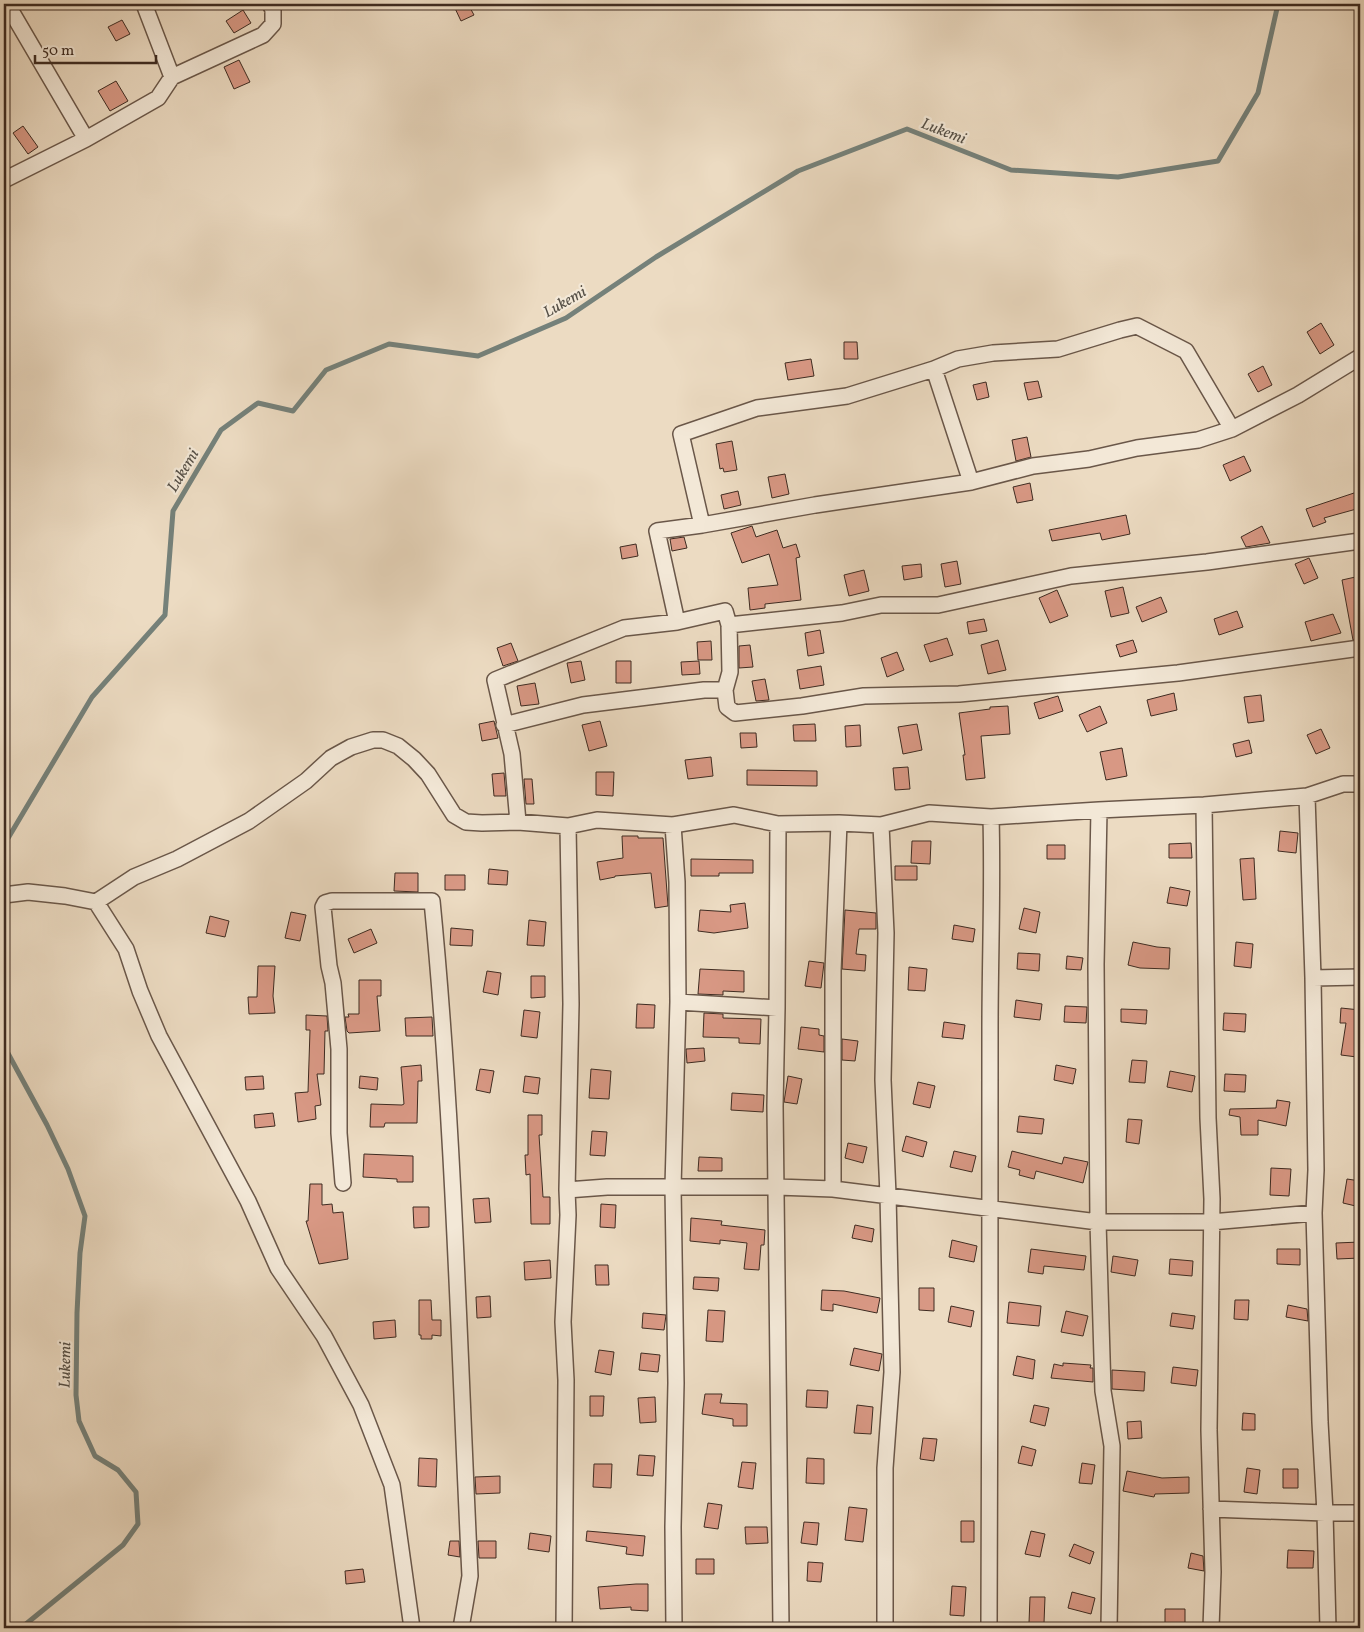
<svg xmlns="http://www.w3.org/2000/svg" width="1364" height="1632" viewBox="0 0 1364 1632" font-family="Vollkorn,serif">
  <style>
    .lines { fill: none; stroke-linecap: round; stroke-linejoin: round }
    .stream { stroke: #75817a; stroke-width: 5 }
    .building { fill: #d89884; stroke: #3e2b21 }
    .minor-casing { stroke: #6a5749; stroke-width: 18 }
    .minor { stroke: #f3e8d7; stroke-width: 15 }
    .labels { text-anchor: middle; stroke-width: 4.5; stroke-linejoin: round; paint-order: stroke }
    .water-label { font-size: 16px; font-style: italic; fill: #554f46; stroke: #f3e8d7 }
  </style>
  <rect width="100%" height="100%" fill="#ecdbc2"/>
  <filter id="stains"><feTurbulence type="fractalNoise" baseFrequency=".004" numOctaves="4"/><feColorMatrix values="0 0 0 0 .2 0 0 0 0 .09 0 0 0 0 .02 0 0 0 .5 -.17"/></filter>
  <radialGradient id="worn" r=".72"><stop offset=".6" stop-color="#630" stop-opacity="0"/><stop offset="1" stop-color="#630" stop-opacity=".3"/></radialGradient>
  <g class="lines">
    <path class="stream" d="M4 845 92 697 165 615 173 511 221 430 258 403 293 411 326 370 389 344 478 356 566 318 656 257 798 171 907 129 1011 170 1118 177 1218 161 1258 93 1278 4
      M4 1046 47 1125 68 1169 85 1216 80 1253 77 1313 76 1395 79 1421 95 1456 118 1470 136 1492 138 1524 123 1545 21 1628"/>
  </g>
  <path class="building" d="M453 4H468L474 15 461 21Z
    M243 10 251 23 234 33 226 21Z
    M122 20 130 34 116 41 108 27Z
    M239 60 250 82 234 89 224 67Z
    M116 81 128 101 110 111 98 91Z
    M23 126 38 147 28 154 13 133Z
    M1321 323 1334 345 1320 354 1307 332Z
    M844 342H857L858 359H844Z
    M811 359 814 376 788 380 785 363Z
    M1263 366 1272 385 1258 392 1248 374Z
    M1038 381 1042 397 1028 400 1024 383Z
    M986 382 989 397 977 400 973 385Z
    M1027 437 1031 457 1016 461 1012 440Z
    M732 441 737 470 724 472 723 468 720 469 716 444Z
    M1244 456 1251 471 1230 481 1223 465Z
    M785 474 789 494 772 498 768 477Z
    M1030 483 1033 500 1017 503 1013 487Z
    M738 491 741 505 724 509 721 495Z
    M1360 491V508L1324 518 1326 522 1313 527 1306 509Z
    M1126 515 1130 534 1102 540 1100 533 1052 541 1049 530Z
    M752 526 756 537 777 530 783 548 796 544 800 557 796 558 801 600 765 604V608L750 610 748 588 778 585 769 554 742 563 731 533Z
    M1262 526 1270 543 1246 547 1241 537Z
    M684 537 687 548 672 551 670 539Z
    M636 544 638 556 622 559 620 547Z
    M1309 558 1318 578 1304 584 1295 564Z
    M957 561 961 584 945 587 941 564Z
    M921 564 922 577 904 580 902 566Z
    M864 570 869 591 849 596 844 575Z
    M1360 576V639L1353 640 1342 580Z
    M1123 587 1129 613 1111 617 1105 591Z
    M1057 590 1068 616 1050 623 1039 598Z
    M1161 597 1167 612 1142 622 1136 607Z
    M1237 611 1243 627 1219 635 1214 619Z
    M1333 614 1341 633 1311 641 1305 622Z
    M984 619 987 631 969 634 967 622Z
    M820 630 824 653 808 656 805 633Z
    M947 638 953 655 930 662 924 645Z
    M998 640 1006 670 988 674 981 645Z
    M1133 640 1137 652 1120 657 1116 645Z
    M711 641 712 660H698L697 642Z
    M511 643 518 661 503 666 497 648Z
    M750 645 753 667 739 668V646Z
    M897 652 904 670 887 677 881 658Z
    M581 661 585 680 571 683 567 663Z
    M616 661H631V683H616Z
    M699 661 700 674 682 675 681 662Z
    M821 666 824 685 800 689 797 670Z
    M765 679 769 700 756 701 752 681Z
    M535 683 539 704 521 706 517 686Z
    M1174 693 1177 710 1151 716 1147 700Z
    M1261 695 1264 721 1248 723 1244 697Z
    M1058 696 1063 711 1039 719 1034 703Z
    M1008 706 1010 734 981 736 985 778 966 780 963 755H965L959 713 990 709V707Z
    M1100 706 1107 723 1087 732 1079 715Z
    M494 721 498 738 482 741 479 724Z
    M600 721 607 746 589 751 582 725Z
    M815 724 816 741H794L793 725Z
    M917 724 922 750 903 754 898 727Z
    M860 725 861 746 846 747 845 726Z
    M1321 729 1330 748 1316 754 1307 735Z
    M740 733H756L757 747 741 748Z
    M1249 740 1252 753 1236 757 1233 744Z
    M1122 748 1127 776 1106 780 1100 752Z
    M711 757 713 776 688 779 685 760Z
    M908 767 910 789 895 790 893 768Z
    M747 770 817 771V786L747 785Z
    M596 772H614L613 796 596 795Z
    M504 773 506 796H494L492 774Z
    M524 779H532L534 804H526Z
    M1280 831 1298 833 1296 853 1278 851Z
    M622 836H638V838H663L668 906 655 908 651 873 615 876V877L600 880 597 862 623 858Z
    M912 841H931L930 864 911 863Z
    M1191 843 1192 858H1169V844Z
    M1047 845H1065V859H1047Z
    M1254 858 1256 899 1243 900 1240 859Z
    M691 859 753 860V873H719V876H691Z
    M895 866H917V880H895Z
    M489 869 508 871 507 885 488 884Z
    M395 873H418V892L394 891Z
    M445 875H465V890H445Z
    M1170 887 1190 891 1187 906 1167 903Z
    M745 903 748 928 714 933 698 931 700 910 731 912 730 905Z
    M1024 908 1040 912 1036 933 1019 929Z
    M845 910 876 913V929H859L856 954 866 955 865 971 842 969Z
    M291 912 306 915 300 941 285 938Z
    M210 916 229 921 225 937 206 933Z
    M529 920 546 922 544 946 527 945Z
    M954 925 975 929 973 942 952 939Z
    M451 928 473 930 472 946 450 945Z
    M371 929 377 943 354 953 348 939Z
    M1133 942 1157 947 1170 948 1169 969 1140 968 1128 965Z
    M1236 942 1253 944 1251 968 1234 966Z
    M1018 953 1040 954 1039 971 1017 969Z
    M1067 956 1083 958 1081 970 1066 969Z
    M809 961 824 963 821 988 805 986Z
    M258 966H275L273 996 275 1013 249 1014 248 997H257Z
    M909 967 927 969 925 991 908 990Z
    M700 969 744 971V992L723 991V995L698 994Z
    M487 971 501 973 498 995 483 992Z
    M531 976H545V997L531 998Z
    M359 980H381V996H377L380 1031 349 1033 347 1031 345 1017H349L348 1014H359Z
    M1016 1000 1042 1004 1040 1020 1014 1017Z
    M637 1004 655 1005 654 1028H636Z
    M1065 1006 1087 1007 1086 1023 1064 1022Z
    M1341 1008 1360 1010V1034L1357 1057 1341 1055 1346 1023H1340Z
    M1121 1009 1147 1010 1146 1024 1121 1022Z
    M524 1010 540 1012 537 1038 521 1036Z
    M704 1013 723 1014V1018L761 1019 760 1044 739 1043V1038L703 1037Z
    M1224 1013 1246 1014 1245 1032 1223 1030Z
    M306 1015 327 1016 328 1031H325L324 1074H317L321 1105 315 1106 316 1119 298 1122 295 1093 308 1092 310 1030H306Z
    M432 1017 433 1036H406L405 1018Z
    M944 1022 965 1025 963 1039 942 1037Z
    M801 1027 819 1029V1035L824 1036V1052L798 1049Z
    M842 1039 858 1041 855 1061 842 1060Z
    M704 1048 705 1061 687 1063 686 1049Z
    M1132 1060 1147 1061 1145 1083 1129 1082Z
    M421 1065 422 1081H418L417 1123H385L384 1127H370L371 1104 402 1105 404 1104 401 1067Z
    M1056 1065 1076 1069 1073 1084 1054 1080Z
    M480 1069 494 1071 490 1093 476 1090Z
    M591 1069 611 1071 609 1099 589 1098Z
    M1170 1071 1195 1076 1192 1092 1167 1087Z
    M1225 1074 1246 1075 1245 1092 1224 1091Z
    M263 1076 264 1089 246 1090 245 1077Z
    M360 1076 378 1078 377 1090 359 1088Z
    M525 1076 540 1078 538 1094 523 1092Z
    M788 1076 802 1079 797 1104 784 1102Z
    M918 1082 935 1086 930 1108 913 1104Z
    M732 1093 764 1095 763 1112 731 1110Z
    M1277 1100 1290 1102 1286 1126 1258 1120V1135H1241L1240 1117 1229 1115 1230 1109 1276 1108Z
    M273 1113 275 1126 255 1128 254 1115Z
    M528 1115H542V1135H539L543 1197H550V1224H531L530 1174 526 1175 525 1155H528Z
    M1019 1116 1044 1119 1042 1134 1017 1132Z
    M1128 1119 1142 1120 1139 1144 1126 1142Z
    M592 1131 607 1132 605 1156 590 1155Z
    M906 1136 927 1142 923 1157 902 1151Z
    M848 1143 867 1147 863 1163 845 1158Z
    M954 1151 976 1156 972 1172 950 1167Z
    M1012 1151 1062 1164 1064 1157 1088 1162 1083 1183 1036 1171 1034 1179 1019 1175 1020 1170 1008 1167Z
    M364 1154 413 1156V1182H397V1179L363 1177Z
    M699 1157 722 1158V1171H698Z
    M1271 1168 1291 1169 1289 1196 1270 1195Z
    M1347 1179 1360 1181V1207L1343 1203Z
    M310 1184H322V1205L332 1204 333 1213 343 1212 348 1259 319 1264 306 1221H308Z
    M489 1198 491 1222 475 1223 473 1199Z
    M601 1204 616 1205 615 1228 600 1227Z
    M413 1207H429V1227L414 1228Z
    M691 1218 722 1221 721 1225 765 1230 764 1245H761L759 1270 744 1269 747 1243 720 1240V1244L690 1241Z
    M855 1225 874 1229 872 1242 852 1238Z
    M952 1240 977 1246 974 1262 949 1257Z
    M1360 1242V1258L1337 1259 1336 1243Z
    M1031 1249 1086 1256 1084 1270 1044 1266 1043 1274 1028 1272Z
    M1277 1249H1300V1265L1277 1264Z
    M1113 1256 1138 1260 1135 1276 1111 1272Z
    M1170 1259 1193 1261 1192 1276 1169 1274Z
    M550 1260 551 1278 525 1280 524 1262Z
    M595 1265H608L609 1285H596Z
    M694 1277 719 1278 718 1291 693 1289Z
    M919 1288H934V1311L919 1310Z
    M822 1290 844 1291 880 1298 877 1313 833 1304V1311L821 1310Z
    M490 1296 491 1317 477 1318 476 1297Z
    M419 1300H431L432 1320H441V1336L432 1335V1339H421V1335H419Z
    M1235 1300H1249L1248 1320 1234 1319Z
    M1009 1302 1041 1306 1039 1326 1007 1323Z
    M1288 1305 1307 1309 1308 1321 1286 1317Z
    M951 1306 974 1311 971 1327 948 1322Z
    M708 1310 725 1311 723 1342 706 1341Z
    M1066 1311 1088 1316 1083 1336 1061 1332Z
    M643 1313 666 1315 664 1330 642 1328Z
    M1172 1313 1195 1316 1193 1329 1170 1326Z
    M395 1320 396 1337 374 1339 373 1322Z
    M854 1348 882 1354 879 1371 850 1365Z
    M599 1350 614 1352 611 1375 595 1372Z
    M641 1353 660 1355 658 1372 639 1370Z
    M1017 1356 1035 1360 1033 1379 1013 1375Z
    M1063 1363 1091 1365 1090 1368H1093V1382L1051 1378 1054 1364 1063 1366Z
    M1173 1367 1198 1370 1196 1386 1171 1383Z
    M1112 1370 1145 1372 1144 1391 1112 1389Z
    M807 1390 828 1391 827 1408 806 1407Z
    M705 1394H722L720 1403 747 1404V1426H733V1419L702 1414Z
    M590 1396H604L603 1416H590Z
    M655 1397 656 1422 640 1423 638 1398Z
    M857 1405 873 1407 871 1434 854 1433Z
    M1034 1405 1049 1408 1045 1426 1030 1422Z
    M1243 1413 1255 1414V1430H1242Z
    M1141 1421 1142 1438 1128 1439 1127 1422Z
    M923 1438 937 1439 934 1461 920 1459Z
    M1022 1446 1036 1450 1032 1466 1018 1463Z
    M639 1455 655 1456 653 1476 637 1475Z
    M419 1458 437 1459 436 1487 418 1486Z
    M807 1458 824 1459V1484L806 1483Z
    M742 1462 756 1463 753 1489 738 1487Z
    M1082 1463 1095 1465 1092 1484 1079 1483Z
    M594 1464H612L611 1488 593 1487Z
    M1247 1468 1260 1470 1257 1494 1244 1492Z
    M1283 1469H1298V1488H1283Z
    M1127 1471 1162 1478 1189 1477V1493L1155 1494 1154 1497 1123 1491Z
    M500 1476V1493L476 1494 475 1477Z
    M708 1503 722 1505 718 1529 704 1527Z
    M849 1507 867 1509 863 1542 845 1540Z
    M961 1521H974V1542H961Z
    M804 1522 819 1523 817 1545 801 1543Z
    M745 1527H767L768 1543 746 1544Z
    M587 1531 645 1536 643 1556 626 1554 627 1547 586 1541Z
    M1031 1531 1045 1534 1040 1557 1025 1554Z
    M530 1533 551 1536 549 1552 528 1549Z
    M450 1541H459L460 1557 448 1555Z
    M478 1541H496V1558H479Z
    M1074 1544 1094 1552 1090 1564 1069 1556Z
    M1288 1550 1314 1551 1313 1568H1287Z
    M1191 1553 1203 1556 1204 1571 1188 1568Z
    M696 1559H714V1574H696Z
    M808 1562 823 1563 821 1582 807 1581Z
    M363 1569 365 1582 346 1584 345 1571Z
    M636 1584H648V1611L631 1610V1607L600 1609 598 1587Z
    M952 1586 966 1587 964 1616 950 1615Z
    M1072 1592 1095 1598 1091 1614 1068 1608Z
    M1030 1597H1045L1044 1623H1029Z
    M1165 1609H1185V1625H1165Z"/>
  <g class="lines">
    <g class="minor-casing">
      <path id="minor" d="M7 4 86 139
        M144 4 172 77
        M4 180 86 139 158 98 172 77 263 35 273 24V10L270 4
        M934 369 971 482
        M702 525 681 434 757 408 847 396 934 369 958 359 993 353 1058 349 1120 330 1137 326 1186 351 1232 429
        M677 622 657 531 702 525 815 505 971 482 1033 466 1089 459 1137 448 1198 440 1232 429 1298 395 1360 357
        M729 625 842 613 881 605H938L1071 576 1207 562 1360 541
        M504 725 583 705 704 690H725
        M1307 796 1313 978 1316 1170 1314 1213 1320 1422 1325 1513 1328 1628
        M1204 805 1208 1118 1212 1199 1209 1430 1213 1572 1211 1628
        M1099 810 1096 964 1098 1222 1103 1391 1112 1446 1109 1628
        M518 822 512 754 495 680 624 628 677 622 725 611 729 625 730 672 725 690 727 707 735 713 802 706 864 696 959 694 1178 673 1360 648
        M778 824 777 1008 775 1106 781 1628
        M673 825 677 882 678 1002 673 1187 676 1383 673 1527 674 1628
        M881 825 886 933 883 1080 888 1195 892 1372 885 1468V1628
        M4 895 28 892 65 896 96 902 126 949 140 991 159 1036 248 1201 278 1268 324 1336 361 1405 392 1485 412 1628
        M96 902 134 877 177 859 249 821 306 781 331 758 351 747 373 740H383L398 746 414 759 428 774 454 815 466 822 482 823 518 822 568 826 597 820 673 825 734 815 778 824 839 823 881 825 929 813 991 817 1099 810 1204 805 1307 796 1343 784H1360
        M1313 978 1360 977
        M678 1002 777 1008
        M343 1183 339 1133V1049L333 983 329 966 323 907 325 903 332 901H432C454 1125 459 1351 470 1576L461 1628
        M833 1189V971L839 823
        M567 1190 607 1187H777L833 1189 1098 1222H1211L1314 1213
        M1211 1509 1325 1513H1360
        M564 1628 566 1380 563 1322 568 1215 567 1190 571 1004 568 826
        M989 1628C989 1428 991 1229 990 1029 990 958 993 888 991 817"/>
    </g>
    <use href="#minor" class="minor"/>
  </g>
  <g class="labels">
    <g class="water-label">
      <text transform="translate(944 130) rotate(21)" y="6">Lukemi</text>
      <text transform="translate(564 301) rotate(-30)" y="6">Lukemi</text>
      <text transform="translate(182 470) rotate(-59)" y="6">Lukemi</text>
      <text transform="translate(64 1365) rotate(-89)" y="6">Lukemi</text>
    </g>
  </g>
  <rect width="1364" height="1632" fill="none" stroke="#ecdbc2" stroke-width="20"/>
  <rect x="5" y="5" width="1354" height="1622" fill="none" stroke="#3e2b21" stroke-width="2.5"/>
  <rect x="10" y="10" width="1344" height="1612" fill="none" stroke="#3e2b21"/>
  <path d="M35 55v8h121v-8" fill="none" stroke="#3e2b21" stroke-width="2.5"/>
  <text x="42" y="55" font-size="15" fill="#3e2b21" stroke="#f3e8d7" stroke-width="4" paint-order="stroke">50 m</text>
  <rect width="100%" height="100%" filter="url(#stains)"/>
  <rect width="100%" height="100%" fill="url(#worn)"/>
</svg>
